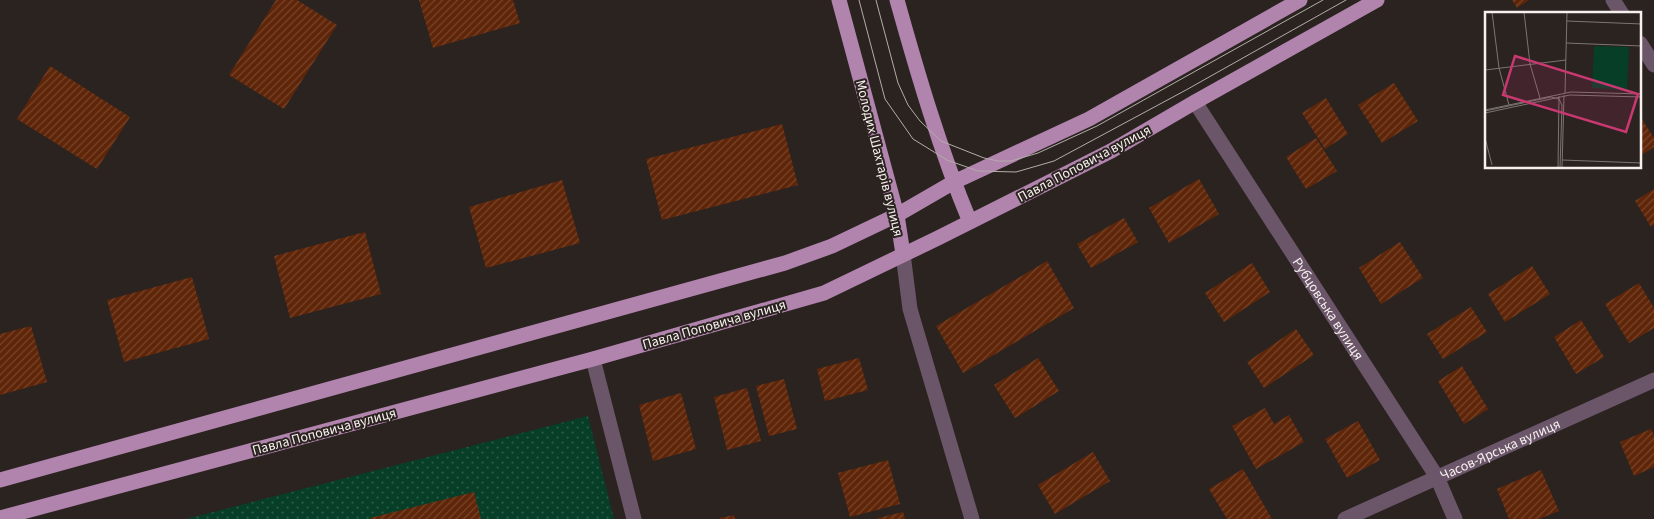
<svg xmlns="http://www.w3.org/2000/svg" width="1654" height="519" viewBox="0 0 1654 519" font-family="'Source Sans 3',sans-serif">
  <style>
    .park { fill: url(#park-dots) }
    .building { fill: url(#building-hatch) }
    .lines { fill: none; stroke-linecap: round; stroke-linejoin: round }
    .minor { stroke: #6b5569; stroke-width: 15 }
    .major { stroke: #b184ae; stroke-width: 15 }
    .tram { stroke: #b3adaa; stroke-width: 1 }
    .labels { text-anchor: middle; stroke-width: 4; stroke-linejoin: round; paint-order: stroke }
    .street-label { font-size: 14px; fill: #f6f0ee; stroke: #2b2320 }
    .inset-road { fill: none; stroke: #7c7572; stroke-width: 1 }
    .view { fill: #ca3871; fill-opacity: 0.15; stroke: #ca3871; stroke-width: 2.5 }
    .inset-edge { fill: none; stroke: #f6f0ee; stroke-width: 2.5 }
  </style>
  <defs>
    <pattern id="park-dots" width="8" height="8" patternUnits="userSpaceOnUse" patternTransform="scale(1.25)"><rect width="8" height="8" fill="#063e28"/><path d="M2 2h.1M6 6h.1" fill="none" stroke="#2b5a48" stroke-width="1.8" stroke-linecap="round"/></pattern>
    <pattern id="building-hatch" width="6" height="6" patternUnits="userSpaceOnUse" patternTransform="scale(1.25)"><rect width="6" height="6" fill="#5f2508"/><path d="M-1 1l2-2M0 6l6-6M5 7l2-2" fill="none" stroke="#77452c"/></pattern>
  </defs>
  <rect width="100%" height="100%" fill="#2b2320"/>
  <path class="park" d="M588 416 614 519H186Z"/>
  <path class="building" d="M276 0H297L337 25 284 109 229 75Z
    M419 0H513L520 23 433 48Z
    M1512 0H1529L1517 8Z
    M50 66 130 117 97 169 17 119Z
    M1394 83 1418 121 1382 143 1358 105Z
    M1326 98 1348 134 1325 149 1302 113Z
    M1640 116 1654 138V147L1640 156Z
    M782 124 798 185 662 220 646 159Z
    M1316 138 1337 171 1306 189 1286 157Z
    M1199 179 1219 214 1169 243 1149 208Z
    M562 180 580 243 486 268 469 207Z
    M1654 189V225L1651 227 1635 201Z
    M1124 218 1138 242 1091 268 1077 244Z
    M365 232 381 294 290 318 274 256Z
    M1400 242 1423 278 1381 304 1359 268Z
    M1047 261 1074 308 963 373 936 326Z
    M1252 263 1270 292 1224 322 1205 293Z
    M1532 266 1550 294 1505 322 1488 294Z
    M192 277 209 339 124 362 107 300Z
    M1639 283 1654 308V328L1629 343 1605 304Z
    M1471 307 1487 332 1443 359 1427 334Z
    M1581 320 1604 357 1576 374 1554 337Z
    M31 326 47 382 0 395V334Z
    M1296 329 1314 355 1264 388 1247 362Z
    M859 358 868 390 825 401 817 369Z
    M1038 358 1059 391 1015 418 994 385Z
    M1462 366 1488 409 1464 424 1438 381Z
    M784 379 797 429 769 436 756 386Z
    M747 388 761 441 727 450 714 397Z
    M681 393 696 449 653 461 639 405Z
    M1265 408 1274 424 1289 415 1304 442 1256 469 1232 426Z
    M1358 421 1380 460 1347 478 1325 439Z
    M1651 429 1654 436V467L1634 476 1620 442Z
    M1093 452 1110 481 1055 514 1038 485Z
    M888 460 900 504 850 517 838 473Z
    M1243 469 1272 519H1227L1209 489Z
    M1541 470 1559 511 1539 519H1509L1497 489Z
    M474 492 481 519H371L370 518Z
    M903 512 905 519H878V518Z
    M734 515 735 519H720V518Z"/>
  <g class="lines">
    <g class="minor">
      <path d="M1613 0 1622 14"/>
      <path d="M1640 43 1654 65"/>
      <path id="s1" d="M1195 102 1437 477 1455 519"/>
      <path d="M903 254 910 309 972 519"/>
      <path d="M593 359 634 519"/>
      <path id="s2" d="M1345 519 1654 380"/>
    </g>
    <path class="major" d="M839 0 897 215 903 254
      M897 0C918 75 940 150 970 222
      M0 480 785 263 832 246 897 215 954 182 1089 119 1300 0
      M0 518 593 359 824 293 938 238 1111 151 1195 102 1377 0"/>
    <path class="tram" d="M859 0 885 99 913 139 947 160 978 171 1016 172 1054 161 1186 90 1346 0
      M876 0 898 83 908 105 920 121 941 141 984 158 998 161H1011L1038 153 1097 126 1323 0"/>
  </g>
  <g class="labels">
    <g class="street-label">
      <text transform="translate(880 158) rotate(76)" y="5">Молодих Шахтарів вулиця</text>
      <text transform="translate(1084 163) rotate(-28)" y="5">Павла Поповича вулиця</text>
      <text dy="5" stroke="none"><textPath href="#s1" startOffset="246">Рубцовська вулиця</textPath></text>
      <text transform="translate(714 324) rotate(-16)" y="5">Павла Поповича вулиця</text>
      <text transform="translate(324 431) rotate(-15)" y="5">Павла Поповича вулиця</text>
      <text dy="5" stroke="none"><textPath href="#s2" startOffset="170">Часов-Ярська вулиця</textPath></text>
    </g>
  </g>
  <g transform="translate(1485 12)">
    <rect width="156" height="156" fill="#2b2320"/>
    <path d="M109 34 144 35 142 78 107 76Z" fill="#063e28"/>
    <path class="inset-road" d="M7 0 14 56 24 93M39 0 45 52 55 86M82 9 157 12M81 31 157 34M0 58 81 48M80 81 82 0M0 98 86 80 157 82M0 99 66 85 74 87 77 93 75 156M0 101 85 83 157 85M0 126 7 153M77 148 157 151M73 156 74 84M77 156 79 83"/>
    <path class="view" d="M30 44 153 82 141 120 18 83Z"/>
    <rect width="156" height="156" class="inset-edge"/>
  </g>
</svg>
